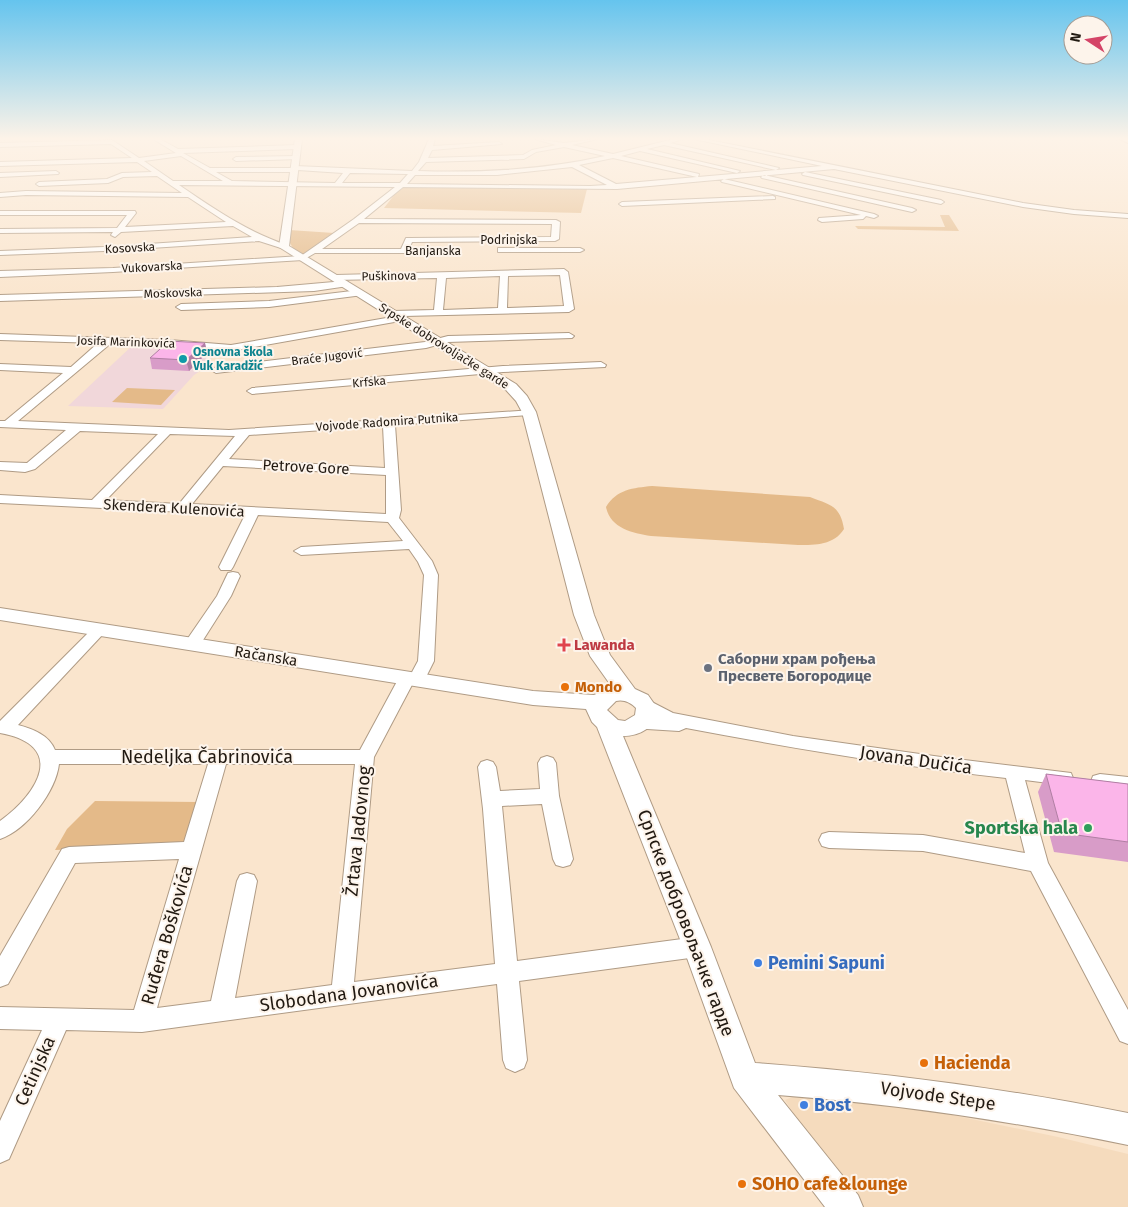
<svg xmlns="http://www.w3.org/2000/svg" width="1128" height="1207" viewBox="0 0 1128 1207" font-family="'Fira Sans',sans-serif">
  <style>
    .built { fill: #f5dbbd }
    .education { fill: #f1d7da }
    .green { fill: #e4ba89 }
    .lines { fill: none; stroke-linecap: round; stroke-linejoin: round }
    .minor-casing { stroke: #af9b85; stroke-width: 2 }
    .major-casing { stroke: #af9b85; stroke-width: 2 }
    .minor { fill: #fff; fill-rule: evenodd }
    .major { fill: #fff; fill-rule: evenodd }
    .wall { fill: #d89cc8 }
    .shaded-wall { fill: #b07fa3 }
    .building { fill: #fbb5e9; stroke: #b07fa3 }
    .culture-dot { fill: #0f9aa8; stroke: #fdf4eb; stroke-width: 2 }
    .health-dot { fill: #e0444e; stroke: #fdf4eb; stroke-width: 2 }
    .worship-dot { fill: #6b7280; stroke: #fdf4eb; stroke-width: 2 }
    .food-dot { fill: #e8710a; stroke: #fdf4eb; stroke-width: 2 }
    .leisure-dot { fill: #2e9e5b; stroke: #fdf4eb; stroke-width: 2 }
    .shop-dot { fill: #3f7fe0; stroke: #fdf4eb; stroke-width: 2 }
    .labels { text-anchor: middle; stroke-width: 4; stroke-linejoin: round; paint-order: stroke }
    .far-street-label { font-size: 12px; fill: #211911; stroke: #fdf4eb }
    .far-culture-label { font-size: 12px; font-weight: bold; fill: #0d838f; stroke: #fdf4eb; text-anchor: start }
    .street-label { font-size: 15px; fill: #211911; stroke: #fdf4eb }
    .health-label { font-size: 15px; font-weight: bold; fill: #be3a42; stroke: #fdf4eb; text-anchor: start }
    .worship-label { font-size: 15px; font-weight: bold; fill: #5b616d; stroke: #fdf4eb; text-anchor: start }
    .food-label { font-size: 15px; font-weight: bold; fill: #c56008; stroke: #fdf4eb; text-anchor: start }
    .near-street-label { font-size: 18px; fill: #211911; stroke: #fdf4eb }
    .near-leisure-label { font-size: 18px; font-weight: bold; fill: #27864d; stroke: #fdf4eb; text-anchor: end }
    .near-shop-label { font-size: 18px; font-weight: bold; fill: #366cbe; stroke: #fdf4eb; text-anchor: start }
    .near-food-label { font-size: 18px; font-weight: bold; fill: #c56008; stroke: #fdf4eb; text-anchor: start }
  </style>
  <rect width="100%" height="100%" fill="#fae5cd"/>
  <path class="built" d="M818 1087 1058 1137 1128 1154V1207H860L843 1192 785 1100Z"/>
  <path class="education" d="M133 345 218 350 203 369 194 375 163 409 68 406Z"/>
  <path class="green" d="M402 185 587 189 581 213 384 208Z
    M940 215H949L959 231 858 229 855 226 945 227Z
    M289 230 334 233 308 253 302 255C292 248 287 243 289 230Z
    M127 388 175 390 161 405 112 402Z
    M652 486 810 497C830 505 840 505 844 529 834 545 816 545 798 545L651 536C632 533 610 528 606 507 617 489 633 488 652 486Z
    M95 801 199 802 185 841 176 846 55 850 67 829Z"/>
  <g class="lines">
    <g class="minor-casing">
      <path id="minor" d="M153 139H160L178 149 297 145 300 147 297 149 183 153 210 168H292L295 166 412 171 419 162 429 139H435L433 146 499 142 502 144 432 150 428 158 523 155 532 150 556 145 535 139 564 143 597 139 572 145 613 154 674 139H683L670 143 779 168 776 170 664 145 647 149 740 171 737 173 640 151 621 156 699 174 698 177 822 166 694 139H704L1023 203 1074 210 1128 214V218L1074 214 1023 207 834 169 617 189 403 187 364 219 556 220 560 222 559 239 555 241 412 242 409 249 417 251 413 253H315L303 260 113 272 0 277V271L113 268 301 256 354 219 395 187 179 185C213 208 247 232 287 245V249H284L259 241 104 251 0 255V251L104 247 252 237 233 226 121 232 115 237 111 235 113 232 0 233V229L117 228 127 215H0V211H135L136 213 125 227 226 222 188 197 26 195 0 197V193L26 191 182 193 157 176 123 177 108 183 39 186 36 184 39 182 107 179 122 173 152 172 137 162 0 166V162L132 158 111 144 0 147V143L112 140 139 158 176 153ZM564 147 605 156C543 170 481 173 418 171L426 162 524 159 536 152ZM181 156 223 181H173L144 161ZM613 158 697 177 616 184 579 165ZM572 167 607 185 590 186 407 184 415 175H497ZM298 170 343 173 335 183 232 181 216 172H295ZM350 173 408 174 400 183H342ZM359 223 552 224 551 237 409 238H406L401 249H322Z
        M1120 139H1128V143Z
        M297 156 299 159 236 161 233 159 236 157Z
        M56 171 59 173 58 174 0 177V173Z
        M805 172 941 200 944 202 941 204 803 175 802 174Z
        M764 175 912 208 916 210 912 212 762 178 761 177Z
        M724 179 874 214 878 216 874 218 866 216 863 219 822 222 818 220 819 218 861 215 722 182 721 181Z
        M773 196 775 197V199L622 206 619 204 622 202Z
        M498 248H580L584 250 580 252H498Z
        M564 269 568 272 574 309 569 312 404 316 403 320 400 321 231 351 110 344 18 421 229 430 533 410 535 412 533 414 529 415 395 425 401 510 399 518 432 561 438 575 434 661 423 683H413L374 757 354 982 495 964 483 809 478 767 481 762 487 760 493 762 496 767 500 791 540 789 538 763 541 758 547 756 553 758 556 763 559 796 573 859 570 865 563 867 556 865 553 859 542 804 502 806 517 961 697 937 705 940 708 947 705 954 697 957 519 981 527 1060 524 1068 515 1072 506 1068 503 1060 497 984 142 1032 66 1030 9 1159 0 1163V1121L42 1030 0 1029V1007L134 1010 179 859 75 863 8 984 0 987V956L62 849 69 847 184 842 208 764H59C56 791 27 830 0 839V821C39 793 67 745 0 733V721L95 626H105L108 629 105 632 18 725C33 729 49 735 55 750H360L401 674H411L418 661 424 575 418 562 409 549 301 555 294 551 301 547 403 541 388 522 258 515 233 567 231 570H221L219 567 245 515 0 503V495L92 500 158 434 80 431 35 469 25 472 0 470V462L27 463 66 430 0 427V421H5L63 373 0 370V364L71 367 98 343 0 340V334L169 340 231 345 392 317 388 314 393 311 434 310 437 278 333 280 332 278 336 275ZM560 275 564 306 507 308 508 276ZM500 276 498 308 443 310 446 278ZM383 426 385 468 229 459 249 435ZM170 434 235 436 179 504 106 500ZM223 466 386 475V514L192 504ZM226 764H355L332 985 235 998 257 881 254 875 247 873 240 875 237 881 211 1001 157 1008Z
        M345 281 348 282V286L314 291 0 301V295L277 287Z
        M360 290 364 293 363 295 269 307 181 310 176 307 181 304 269 301Z
        M569 333 574 336 572 338 448 342 426 348 216 373 211 370 216 367 425 342 448 336Z
        M601 362 606 365 605 367 503 372 252 394 247 391 252 388 503 366Z
        M233 572 238 573 240 576 231 596 198 648H186L184 644 217 596 228 573Z
        M644 698 673 713 793 736 948 758 1071 773 1073 778 1071 783 1064 785 1025 780 1048 863 1128 1010V1044L1120 1041 1031 871 923 851 829 848 822 846 819 840 822 834 829 832 923 835 1025 853 1006 778C899 766 792 748 686 728L679 731 631 728 628 724 631 720 655 718 638 708 635 704 638 700Z
        M1100 774 1128 777V791L1093 786 1091 781 1093 776Z"/>
    </g>
    <g class="major-casing">
      <path id="major" d="M295 139H302L289 246 516 384 527 396 536 412 594 615 610 655 635 689 648 695 657 708C658 727 639 736 623 736L711 947 755 1063C880 1072 1004 1088 1128 1113V1145C1012 1121 896 1104 778 1095L858 1195 863 1207H825L734 1088 683 947 597 727 592 722 586 709 533 705 0 620V608L533 691 594 695 612 687 590 656 574 615 522 412 516 401 506 390 279 247ZM616 701C624 699 631 703 636 708L635 715 625 721 618 720 607 710Z"/>
    </g>
    <use href="#minor" class="minor"/>
    <use href="#major" class="major"/>
  </g>
  <path class="wall" d="M205 343 207 353 189 371 152 369 150 358Z
    M1046 774 1128 784V862L1054 852 1038 792Z"/>
  <path class="shaded-wall" d="M205 343 207 353 189 371 186 360Z"/>
  <path class="building" d="M169 341 205 343 186 360 150 358Z
    M1046 774 1128 784V842L1062 833Z"/>
  <linearGradient id="sky" x2="0" y2="1"><stop stop-color="#65c4ee"/><stop offset="0.45" stop-color="#fdf3e8"/><stop offset="1" stop-color="#fdf3e8" stop-opacity="0"/></linearGradient>
  <rect width="1128" height="308" fill="url(#sky)"/>
  <circle class="culture-dot" cx="183" cy="359" r="5"/>
  <path class="health-dot" d="M561.5 637.5h5v5h5v5h-5v5h-5v-5h-5v-5h5z"/>
  <circle class="worship-dot" cx="708" cy="668" r="5"/>
  <g class="food-dot">
    <circle cx="565" cy="687" r="5"/>
    <circle cx="924" cy="1063" r="5"/>
    <circle cx="742" cy="1184" r="5"/>
  </g>
  <circle class="leisure-dot" cx="1088" cy="828" r="5"/>
  <g class="shop-dot">
    <circle cx="758" cy="963" r="5"/>
    <circle cx="804" cy="1105" r="5"/>
  </g>
  <g class="labels">
    <g class="far-street-label">
      <text x="509" y="244">Podrinjska</text>
      <text transform="translate(130 248) rotate(-3)" y="4">Kosovska</text>
      <text x="433" y="255">Banjanska</text>
      <text transform="translate(152 267) rotate(-3)" y="4">Vukovarska</text>
      <text transform="translate(389 276) rotate(-1)" y="4">Puškinova</text>
      <text transform="translate(173 293) rotate(-2)" y="4">Moskovska</text>
      <text transform="translate(126 342) rotate(2)" y="4">Josifa Marinkovića</text>
      <text transform="translate(444 346) rotate(32)" y="4">Srpske dobrovoljačke garde</text>
      <text transform="translate(327 357) rotate(-7)" y="4">Braće Jugović</text>
      <text transform="translate(369 382) rotate(-5)" y="4">Krfska</text>
      <text transform="translate(387 422) rotate(-4)" y="4">Vojvode Radomira Putnika</text>
    </g>
    <g class="far-culture-label">
      <text x="193" y="356">Osnovna škola<tspan x="193" dy="14">Vuk Karadžić</tspan></text>
    </g>
    <g class="street-label">
      <text transform="translate(306 467) rotate(3)" y="5">Petrove Gore</text>
      <text transform="translate(174 508) rotate(3)" y="5">Skendera Kulenovića</text>
      <text transform="translate(266 656) rotate(9)" y="5">Račanska</text>
    </g>
    <g class="health-label">
      <text x="574" y="650">Lawanda</text>
    </g>
    <g class="worship-label">
      <text x="718" y="664">Саборни храм рођења<tspan x="718" dy="17">Пресвете Богородице</tspan></text>
    </g>
    <g class="food-label">
      <text x="575" y="692">Mondo</text>
    </g>
    <g class="near-street-label">
      <text x="207" y="763">Nedeljka Čabrinovića</text>
      <text transform="translate(916 760) rotate(8)" y="6">Jovana Dučića</text>
      <text transform="translate(358 831) rotate(-84)" y="6">Žrtava Jadovnog</text>
      <text transform="translate(686 923) rotate(69)" y="6">Српске добровољачке гарде</text>
      <text transform="translate(167 935) rotate(-74)" y="6">Ruđera Boškovića</text>
      <text transform="translate(349 993) rotate(-8)" y="6">Slobodana Jovanovića</text>
      <text transform="translate(35 1071) rotate(-66)" y="6">Cetinjska</text>
      <text transform="translate(938 1096) rotate(8)" y="6">Vojvode Stepe</text>
    </g>
    <g class="near-leisure-label">
      <text x="1078" y="834">Sportska hala</text>
    </g>
    <g class="near-shop-label">
      <text x="768" y="969">Pemini Sapuni</text>
      <text x="814" y="1111">Bost</text>
    </g>
    <g class="near-food-label">
      <text x="934" y="1069">Hacienda</text>
      <text x="752" y="1190">SOHO cafe&amp;lounge</text>
    </g>
  </g>
  <g transform="translate(1088 40) rotate(282)"><circle r="24" fill="#fdf4eb" stroke="#a59c94"/>
  <path d="M0-4L9 19L0 12L-9 19Z" fill="#d44467"/>
  <text y="-8" font-size="14" font-weight="bold" text-anchor="middle" fill="#211911">N</text>
  </g>
</svg>
